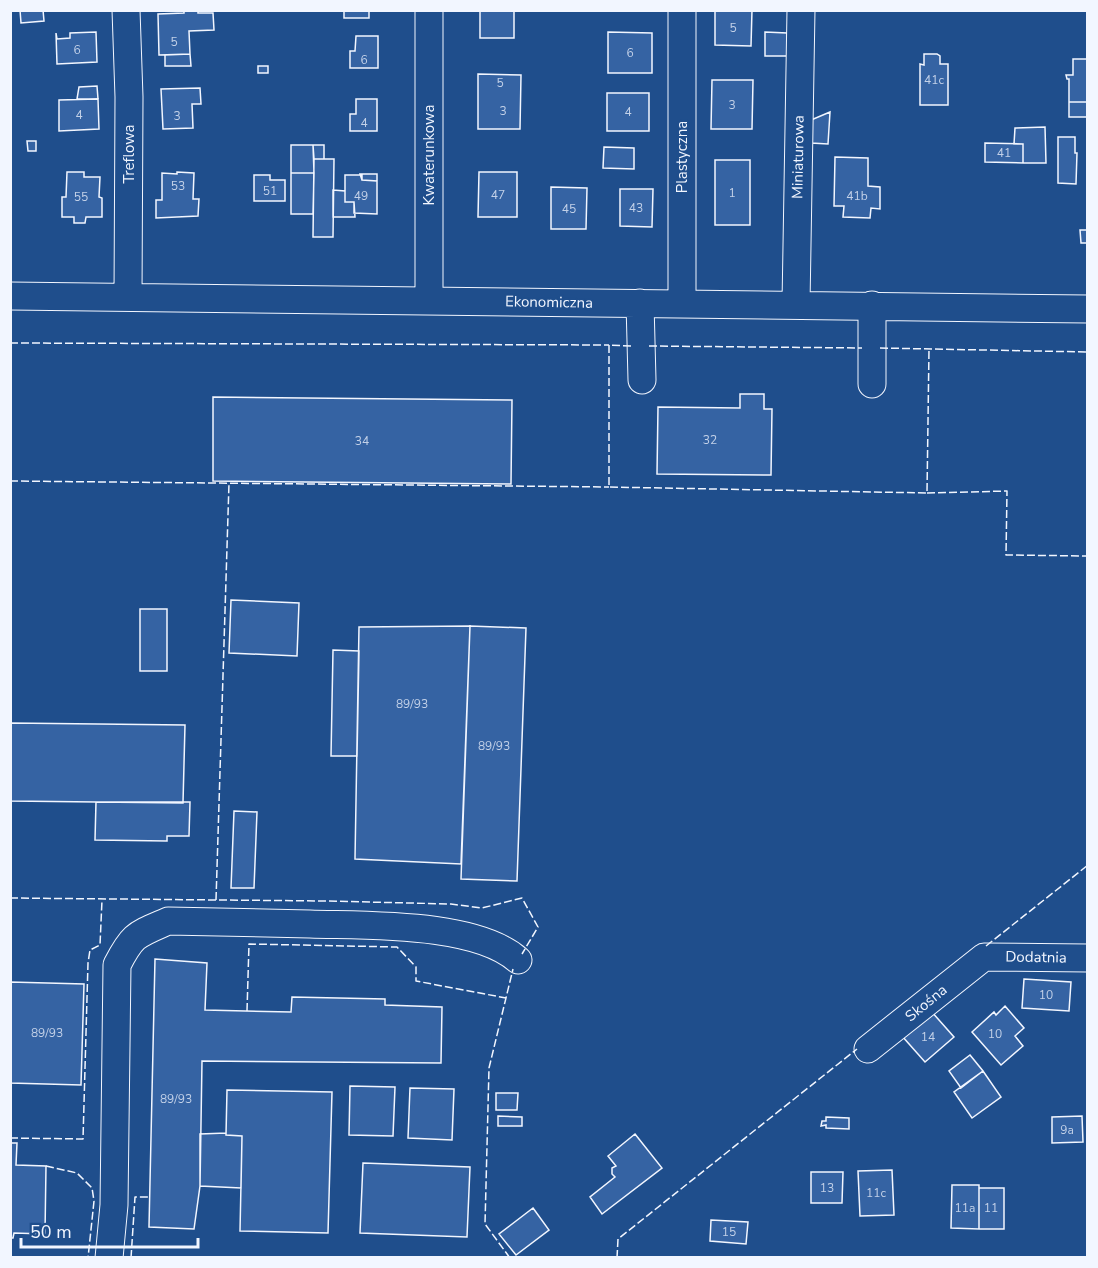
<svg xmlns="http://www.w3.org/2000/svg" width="1098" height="1268" viewBox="0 0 1098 1268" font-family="'Nunito Sans',sans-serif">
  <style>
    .building { fill: #3563a3; stroke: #f2f6ff; stroke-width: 1.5 }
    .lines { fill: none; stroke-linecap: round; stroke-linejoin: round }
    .minor-casing { stroke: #f2f6ff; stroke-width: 29 }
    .minor { stroke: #1f4e8c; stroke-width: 27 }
    .fence { stroke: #f2f6ff; stroke-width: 1.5; stroke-dasharray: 8 3; stroke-linecap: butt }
    .labels { text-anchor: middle; stroke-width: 4.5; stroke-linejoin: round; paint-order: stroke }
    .number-label { font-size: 12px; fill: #c3d1e8 }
    .street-label { font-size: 15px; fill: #f2f6ff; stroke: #1f4e8c }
  </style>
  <rect width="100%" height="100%" fill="#1f4e8c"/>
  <path class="building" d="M20 10H43L44 21 21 23Z
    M184 10H198V13H213L214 30 189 31 190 54 159 55 158 14 184 13Z
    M344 10H369V18H344Z
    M480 10H514V38H480Z
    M715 10H752L751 46 715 45Z
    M96 32 97 62 57 64 56 33 57 39 70 38V33Z
    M608 32 652 33V73H608Z
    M765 32 787 33V56H765Z
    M356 36H378V68H350V51H355Z
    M190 54 191 66H165V55Z
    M924 54H937L940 56V64H948V105H920V64L924 65Z
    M1073 59H1088V102H1069V79H1067L1066 75H1073Z
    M258 66H268V73H258Z
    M478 74 521 75 520 129H478Z
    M712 80H753L752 129H711Z
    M97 86 98 99H77L79 87Z
    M200 88 201 104H192L193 128 163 129 161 89Z
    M607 93H649V131H607Z
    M98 99 99 129 59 131V100Z
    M356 99H377V131H350V114H356Z
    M1069 102H1088V117H1069Z
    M830 112 828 144 811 143V120Z
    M1045 127 1046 163H1023V144H1014L1015 128Z
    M1058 137H1075V153H1077L1076 184 1058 183Z
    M27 141H36V151H28Z
    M985 143 1023 144V163L985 162Z
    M291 145H313L314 173H291Z
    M313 145H324V159H314Z
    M604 147 634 148V169L603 168Z
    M835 157 868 158V186L880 187V209L871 208 870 218 843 217 844 206H834Z
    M314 159H334L333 237H313Z
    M715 160H750V225H715Z
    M67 172H84V177H100L99 197 102 198V217H86L85 223H74V217H62V197H66Z
    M177 172 194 173 193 199H199L198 216 156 218V200H162V173L177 174Z
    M479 172H517V217H478Z
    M291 173H314L313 214H291Z
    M360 174H377V181L362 180Z
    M254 175H270V180H285V201H254Z
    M345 175H362V180L377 181V214L354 213V202H345Z
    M551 187 587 188 586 229H551Z
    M620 189H653L652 227 620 226Z
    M333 190 345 191V202H354L355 217H333Z
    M1080 230H1088V243H1081Z
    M740 394H764V409H772L771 475 657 474 658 407 740 408Z
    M213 397 512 400 511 484 213 481Z
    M231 600 299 603 297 656 229 653Z
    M140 609H167V671H140Z
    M470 626 526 628 517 881 461 879Z
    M470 626 461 864 355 859 359 627Z
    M333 650 359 651 357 756H331Z
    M10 723 185 725 183 803 10 801Z
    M96 802H190L189 836H167V841L95 840Z
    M234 811 257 812 254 888H231Z
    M155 959 207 963 205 1010 291 1012 292 997 385 999V1005L442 1007 441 1063 202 1061 200 1186 194 1229 149 1227Z
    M1024 979 1071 982 1069 1011 1022 1008Z
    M10 982 84 984 81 1085 10 1083Z
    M1005 1006 1024 1028 1015 1036 1023 1046 1001 1065 972 1032 994 1012 996 1015Z
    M931 1011 954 1037 925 1062 902 1036Z
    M970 1055 983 1071 961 1088 949 1071Z
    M983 1071 1001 1097 972 1118 954 1092Z
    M350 1086 395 1087 393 1136 349 1135Z
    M410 1088 454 1089 452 1140 408 1138Z
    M227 1090 332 1092 328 1233 240 1231 242 1136 226 1135Z
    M496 1093H518L517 1110H496Z
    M498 1116 522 1117V1126H498Z
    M1082 1116 1083 1142 1052 1143V1117Z
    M826 1117 849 1118V1129L826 1128V1125L821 1126 822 1121H826Z
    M226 1133V1135L242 1136 241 1188 200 1186V1134Z
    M635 1134 662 1168 602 1214 590 1197 615 1177 612 1174V1168L616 1166 608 1156Z
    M10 1143H17L16 1165 46 1166 45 1234 14 1233 13 1238H10Z
    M363 1163 470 1167 467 1237 360 1233Z
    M892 1170 894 1215 860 1216 858 1171Z
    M811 1172H843L842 1203H811Z
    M952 1185H979V1229L951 1228Z
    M979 1188H1004V1229H979Z
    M533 1208 549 1230 516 1255 499 1234Z
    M711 1220 748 1222 746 1244 710 1241Z"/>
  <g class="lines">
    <g class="minor-casing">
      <path id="minor" d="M126 10 129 97 128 297
        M429 10V300
        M10 296 1088 309
        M640 303 642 380
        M682 303V10
        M796 304 801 10
        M872 305V384
        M868 1049 984 957 1088 958
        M109 1258 114 1205 117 965C133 934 136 935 168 921 215 922 262 923 310 924 366 926 475 922 518 960"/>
    </g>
    <use href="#minor" class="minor"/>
    <path class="fence" d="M10 343 609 345
      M631 346 609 345V487L927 493 929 349
      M649 346 862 348
      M880 348 1088 352
      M10 481 609 487
      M927 493 1007 491 1006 555 1088 556
      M10 898 326 901 451 904 482 908 522 898 538 927 522 954
      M216 900 229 483
      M986 946 1088 865
      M247 1011 249 944 397 947 416 967V981L506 998
      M10 1138 83 1139 88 963 90 950 100 945 102 900
      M46 1166 77 1173 92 1188 94 1201 88 1258
      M131 1258 135 1197H150
      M510 1258 485 1224 489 1068 513 969
      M617 1258 618 1239 857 1049"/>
  </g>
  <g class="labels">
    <g class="number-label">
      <text x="733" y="32">5</text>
      <text x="174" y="46">5</text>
      <text x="77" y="54">6</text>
      <text x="630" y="57">6</text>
      <text x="364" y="64">6</text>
      <text x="934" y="84">41c</text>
      <text x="500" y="87">5</text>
      <text x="732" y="109">3</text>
      <text x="503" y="115">3</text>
      <text x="628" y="116">4</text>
      <text x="79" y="119">4</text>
      <text x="177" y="120">3</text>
      <text x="364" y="127">4</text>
      <text x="1004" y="157">41</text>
      <text x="178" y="190">53</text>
      <text x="270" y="195">51</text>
      <text x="732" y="197">1</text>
      <text x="498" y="199">47</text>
      <text x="361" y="200">49</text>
      <text x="857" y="200">41b</text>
      <text x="81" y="201">55</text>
      <text x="636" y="212">43</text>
      <text x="569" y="213">45</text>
      <text x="710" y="444">32</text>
      <text x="362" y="445">34</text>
      <text x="412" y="708">89/93</text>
      <text x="494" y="750">89/93</text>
      <text x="1046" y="999">10</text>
      <text x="47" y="1037">89/93</text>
      <text x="995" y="1038">10</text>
      <text x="928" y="1041">14</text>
      <text x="176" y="1103">89/93</text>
      <text x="1067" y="1134">9a</text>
      <text x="827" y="1192">13</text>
      <text x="876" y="1197">11c</text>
      <text x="965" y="1212">11a</text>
      <text x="991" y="1212">11</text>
      <text x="729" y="1236">15</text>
    </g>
    <g class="street-label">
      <text transform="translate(129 154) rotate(-90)" y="5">Treflowa</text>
      <text transform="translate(429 155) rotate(-90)" y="5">Kwaterunkowa</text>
      <text transform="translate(682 157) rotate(-90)" y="5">Plastyczna</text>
      <text transform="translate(798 157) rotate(-89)" y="5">Miniaturowa</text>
      <text transform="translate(549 302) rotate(1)" y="5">Ekonomiczna</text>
      <text transform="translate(1036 957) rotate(1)" y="5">Dodatnia</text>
      <text transform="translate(926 1003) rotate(-39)" y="5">Skośna</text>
    </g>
  </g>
  <rect width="1098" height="1268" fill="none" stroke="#f2f6ff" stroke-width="24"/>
  <path d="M21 1238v9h177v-9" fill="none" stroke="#f2f6ff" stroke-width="3"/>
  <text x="30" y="1238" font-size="18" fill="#f2f6ff" stroke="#1f4e8c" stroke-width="4.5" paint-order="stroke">50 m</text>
</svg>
